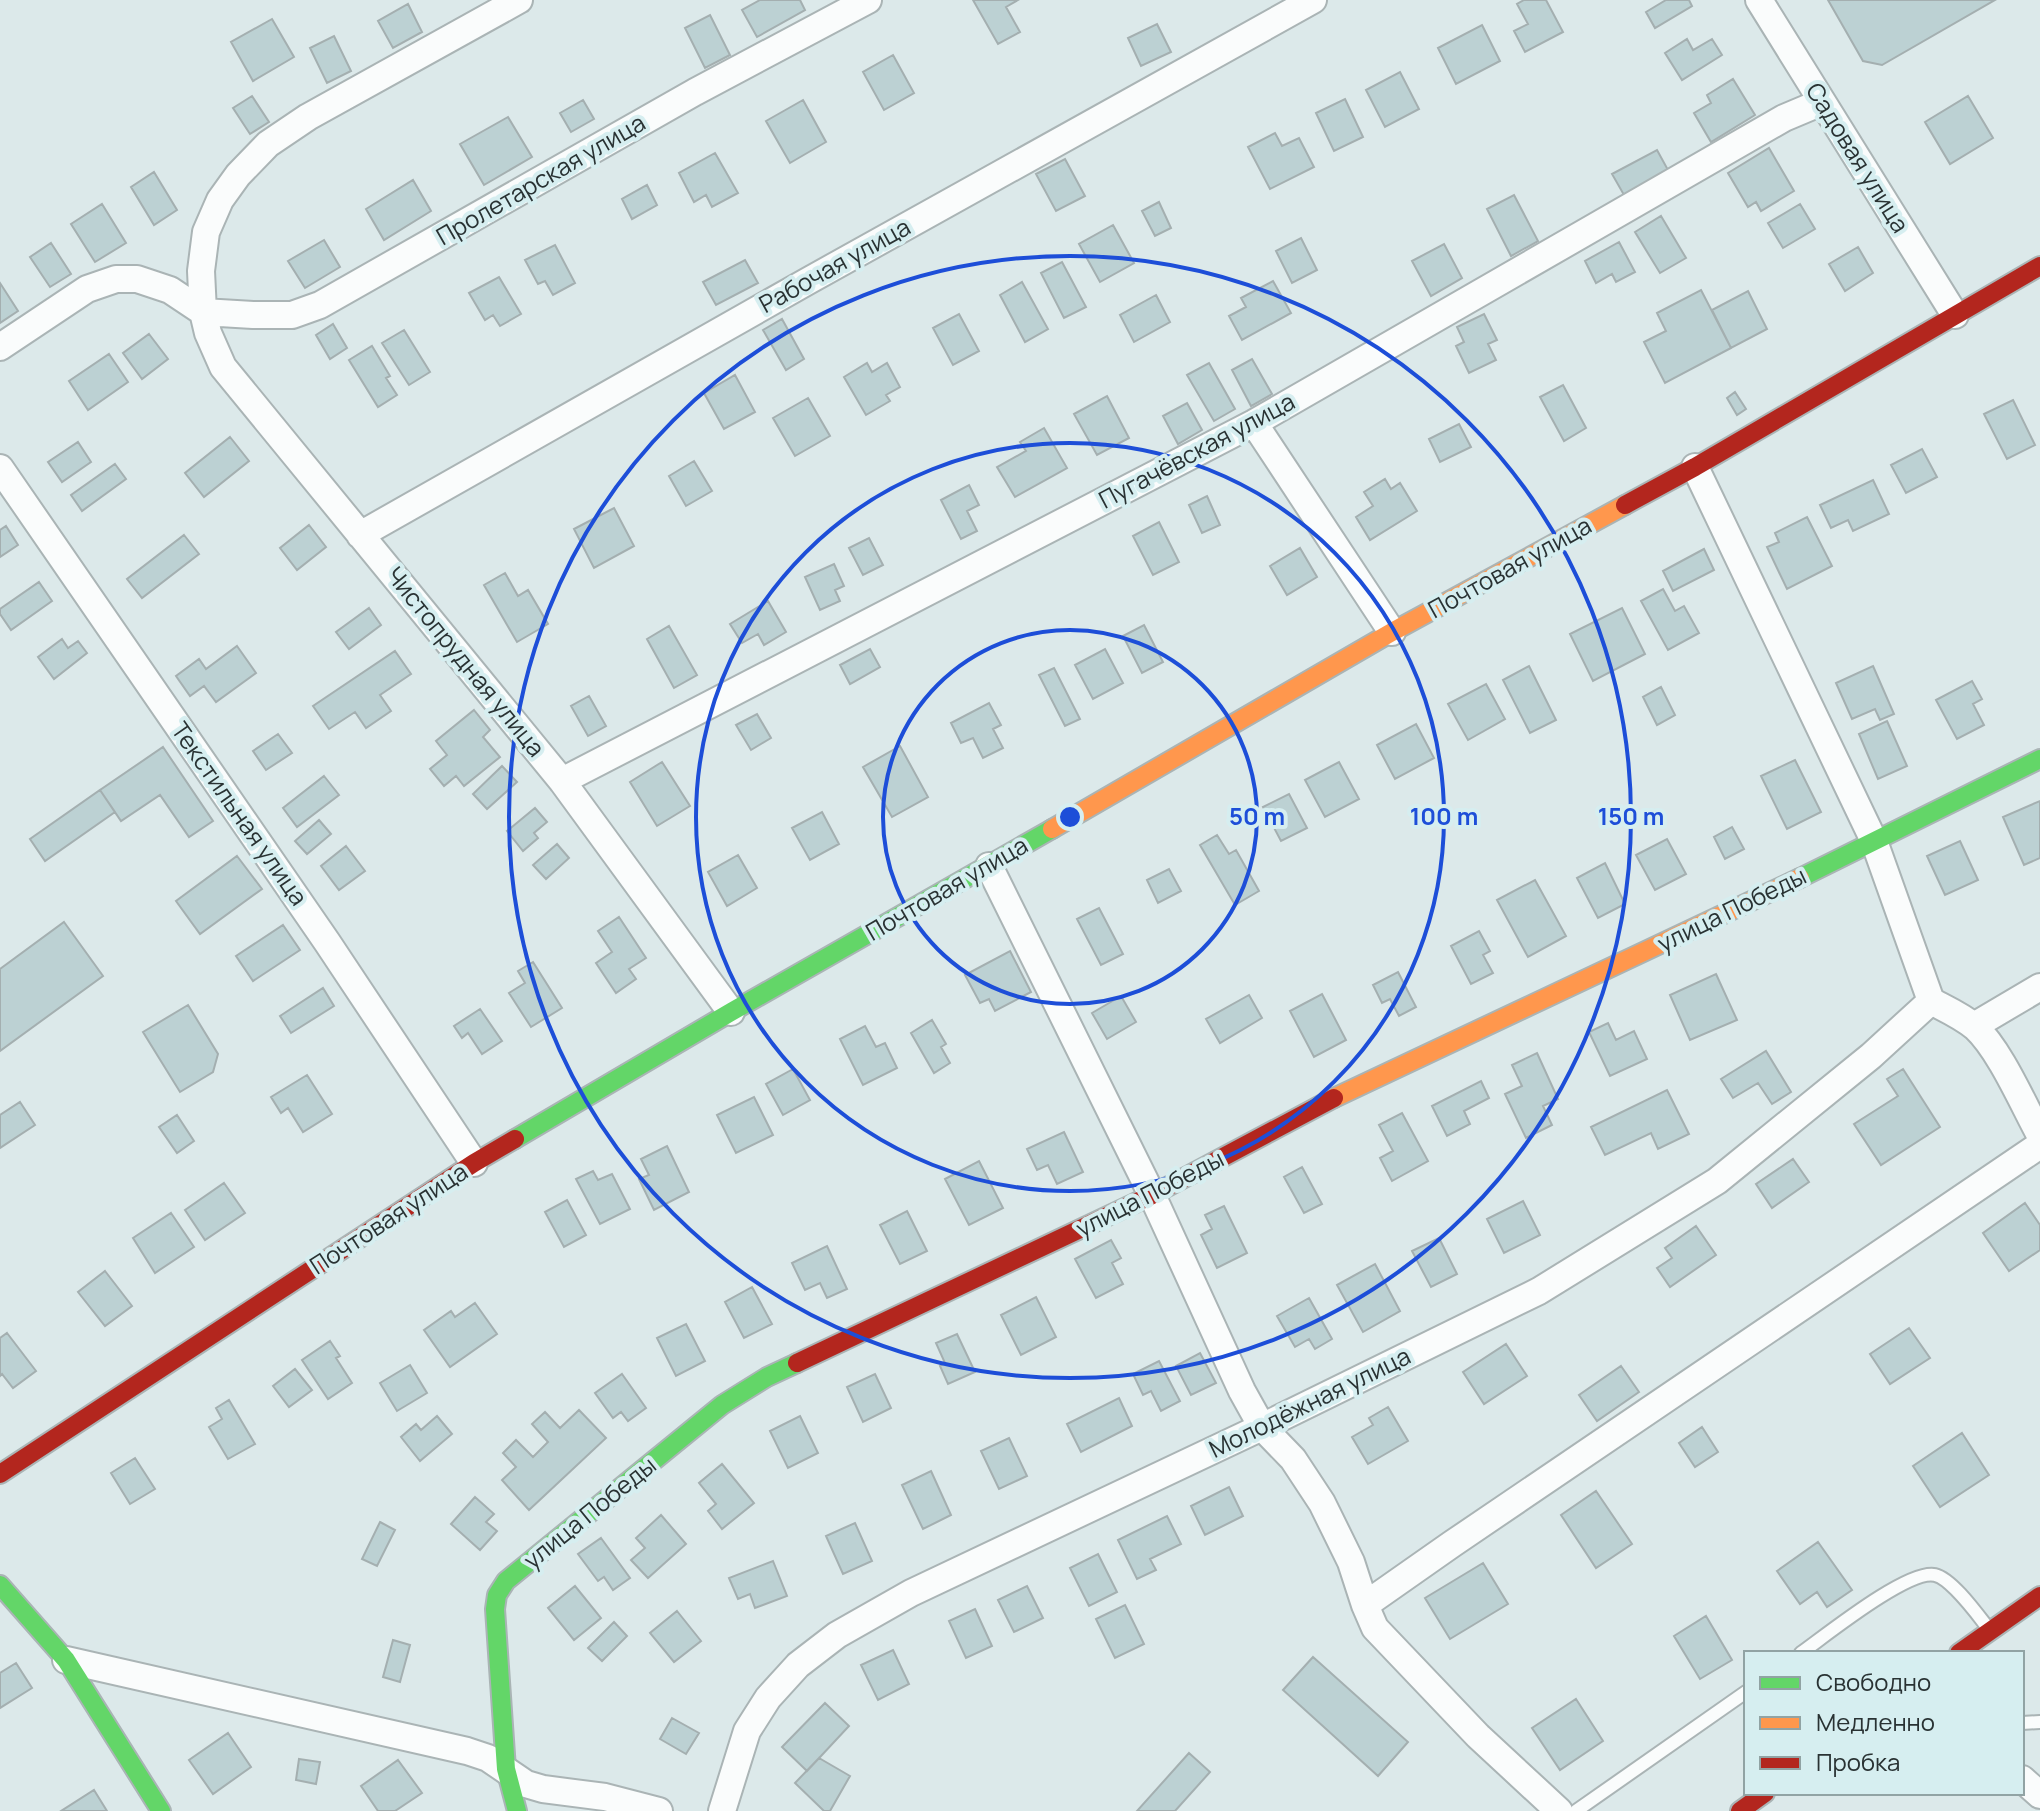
<svg xmlns="http://www.w3.org/2000/svg" width="2040" height="1811" viewBox="0 0 2040 1811" font-family="Manrope,sans-serif">
  <style>
    .building { fill: #bcd1d3; stroke: #a4afb0; stroke-width: 2 }
    .lines { fill: none; stroke-linecap: round; stroke-linejoin: round }
    .lane-casing { stroke: #aab4b5; stroke-width: 16 }
    .street-casing { stroke: #aab4b5; stroke-width: 30 }
    .fast-casing { stroke: #aab4b5; stroke-width: 22 }
    .slow-casing { stroke: #aab4b5; stroke-width: 22 }
    .jam-casing { stroke: #aab4b5; stroke-width: 22 }
    .lane { stroke: #fafcfc; stroke-width: 12 }
    .street { stroke: #fafcfc; stroke-width: 26 }
    .fast { stroke: #63d668; stroke-width: 18 }
    .slow { stroke: #ff974d; stroke-width: 18 }
    .jam { stroke: #b3261e; stroke-width: 18 }
    .ring { fill: none; stroke: #1d4ed8; stroke-width: 4 }
    .labels { text-anchor: middle; stroke-width: 8; stroke-linejoin: round; paint-order: stroke }
    .street-label { font-size: 24px; fill: #293233; stroke: #d6eef0 }
    .centre { fill: #1d4ed8; stroke: #d6eef0; stroke-width: 4 }
    .ring-label { font-size: 24px; text-anchor: middle; font-weight: bold; fill: #1d4ed8; stroke: #d6eef0; stroke-width: 8; stroke-linejoin: round; paint-order: stroke }
  </style>
  <rect width="100%" height="100%" fill="#dce9ea"/>
  <path class="building" d="M760 0H800L805 10 757 37 742 10Z
    M973 0H1018L1006 7 1020 32 998 44Z
    M1524 0H1546L1563 32 1525 52 1514 31 1528 24 1517 4Z
    M1666 0H1689L1692 6 1655 28 1646 12Z
    M1828 0H1995L1882 65 1863 61Z
    M408 4 422 32 393 48 378 21Z
    M710 15 730 55 705 68 685 28Z
    M272 19 294 57 253 81 231 42Z
    M1157 24 1171 52 1141 66 1128 38Z
    M1482 25 1500 61 1456 84 1438 48Z
    M334 36 351 71 327 83 310 48Z
    M1687 39 1693 50 1712 39 1722 55 1682 80 1665 53Z
    M893 55 914 93 884 110 863 72Z
    M1400 72 1419 109 1385 127 1366 90Z
    M1733 79 1755 115 1711 142 1694 113 1711 103 1707 95Z
    M252 96 269 122 250 134 233 108Z
    M1968 96 1993 138 1950 164 1925 122Z
    M1345 99 1363 137 1334 151 1316 113Z
    M583 100 594 119 571 132 560 113Z
    M803 100 826 142 790 163 766 121Z
    M508 117 532 157 484 185 460 144Z
    M1275 133 1282 146 1299 138 1314 167 1270 189 1248 147Z
    M1769 148 1794 191 1761 211 1756 202 1748 207 1728 173Z
    M1657 150 1668 170 1624 195 1612 174Z
    M715 153 738 193 712 207 706 195 694 202 679 173Z
    M1065 159 1085 196 1056 211 1036 174Z
    M154 172 177 210 154 225 131 187Z
    M413 180 431 211 384 240 366 209Z
    M647 185 657 205 632 219 622 199Z
    M1514 195 1538 241 1511 256 1487 209Z
    M1159 202 1171 228 1155 236 1142 211Z
    M102 204 126 243 95 262 71 224Z
    M1800 204 1815 229 1783 248 1768 223Z
    M1661 216 1686 258 1660 273 1635 232Z
    M1113 225 1134 263 1100 282 1079 244Z
    M1301 238 1317 270 1292 283 1276 251Z
    M324 240 340 267 305 288 288 261Z
    M1619 242 1635 272 1616 282 1612 274 1596 283 1585 261Z
    M51 243 71 274 50 287 30 257Z
    M1444 244 1462 278 1431 296 1412 261Z
    M555 245 575 283 553 295 545 281 538 284 525 260Z
    M1858 247 1873 273 1845 291 1829 264Z
    M745 260 758 283 716 305 703 282Z
    M1062 262 1086 307 1064 318 1041 273Z
    M499 277 521 314 500 326 493 315 485 320 469 293Z
    M1273 281 1291 313 1242 340 1229 316 1246 307 1241 298Z
    M1022 282 1048 329 1025 342 1000 295Z
    M0 283 18 311 0 323Z
    M1701 290 1731 348 1665 383 1644 342 1666 331 1657 313Z
    M1748 291 1767 329 1731 348 1712 310Z
    M1156 295 1170 322 1134 342 1120 315Z
    M959 314 979 351 953 365 933 328Z
    M1484 314 1497 340 1488 344 1496 360 1469 373 1456 346 1464 342 1457 327Z
    M782 319 804 359 786 370 763 330Z
    M333 324 347 348 330 359 316 335Z
    M404 330 430 372 409 385 382 343Z
    M149 334 168 359 142 379 123 353Z
    M372 346 390 376 386 378 397 395 378 407 349 360Z
    M109 354 128 382 88 410 69 381Z
    M1252 359 1272 394 1251 406 1232 370Z
    M867 363 872 372 887 363 900 387 886 395 890 401 866 415 844 377Z
    M1209 363 1235 409 1214 421 1187 375Z
    M735 375 755 412 724 429 704 393Z
    M1563 385 1586 428 1564 441 1540 397Z
    M1735 392 1746 409 1737 415 1727 398Z
    M1107 396 1129 438 1097 455 1074 414Z
    M808 398 830 436 795 456 773 418Z
    M2013 400 2035 445 2007 459 1984 414Z
    M1187 403 1202 430 1178 444 1163 416Z
    M1459 424 1471 447 1440 462 1429 439Z
    M1044 428 1067 468 1015 497 997 467 1026 451 1020 442Z
    M230 437 249 461 204 497 185 473Z
    M78 442 91 462 62 482 48 462Z
    M1922 449 1937 477 1906 493 1891 465Z
    M694 461 712 491 686 506 669 476Z
    M115 464 126 479 82 511 71 495Z
    M1385 479 1391 489 1400 483 1417 511 1370 540 1356 517 1373 506 1364 492Z
    M1873 480 1889 514 1853 531 1848 520 1831 528 1820 505Z
    M969 485 979 505 967 511 977 531 961 539 941 500Z
    M1207 496 1220 525 1202 533 1189 505Z
    M614 508 634 546 594 568 574 529Z
    M1807 517 1832 566 1787 589 1767 547 1779 542 1775 533Z
    M1159 522 1179 562 1153 575 1133 536Z
    M309 525 326 547 297 570 280 548Z
    M6 526 18 545 0 557V530Z
    M184 535 199 554 142 598 127 579Z
    M869 538 883 565 863 575 849 548Z
    M1300 548 1317 577 1287 595 1270 566Z
    M1704 549 1714 570 1673 591 1663 571Z
    M834 564 844 586 835 590 840 601 820 610 805 577Z
    M505 573 518 596 528 590 548 624 517 642 484 585Z
    M39 582 52 601 11 630 0 614V609Z
    M1663 589 1675 611 1684 606 1699 633 1668 650 1641 601Z
    M768 601 786 632 764 645 758 634 742 643 730 624Z
    M369 608 381 625 349 649 336 632Z
    M1622 608 1645 654 1593 681 1570 634Z
    M1144 625 1163 662 1142 673 1123 636Z
    M669 626 697 675 674 688 647 639Z
    M62 639 68 648 78 641 87 653 54 679 38 657Z
    M237 646 256 673 216 702 204 686 190 696 176 676 199 659 206 669Z
    M870 649 880 667 850 684 840 665Z
    M1105 649 1123 683 1093 699 1075 665Z
    M395 651 411 674 380 695 391 711 366 728 355 712 329 729 313 706Z
    M1529 666 1556 720 1530 733 1503 680Z
    M1873 666 1894 714 1880 720 1875 709 1852 719 1836 683Z
    M1054 668 1080 719 1065 726 1039 675Z
    M1972 681 1982 699 1973 704 1984 725 1957 739 1936 700Z
    M1486 684 1505 719 1468 740 1448 704Z
    M1661 687 1675 715 1657 725 1643 697Z
    M589 696 606 726 588 736 571 706Z
    M989 703 1001 725 993 729 1003 748 983 758 973 738 961 743 951 723Z
    M474 710 490 730 483 737 500 757 464 786 456 776 444 786 430 769 447 755 436 741Z
    M757 714 771 738 751 750 736 725Z
    M1887 721 1907 766 1878 779 1859 734Z
    M1416 724 1434 758 1395 779 1377 745Z
    M278 734 292 753 266 770 253 751Z
    M900 746 928 797 892 817 863 767Z
    M163 747 213 821 189 837 160 795 121 821 100 790Z
    M1795 760 1821 812 1787 829 1761 776Z
    M662 762 690 806 657 826 630 782Z
    M1339 762 1359 799 1325 817 1305 780Z
    M502 766 517 782 487 809 473 794Z
    M324 776 339 795 297 827 283 808Z
    M100 790 115 812 45 861 30 839Z
    M1289 794 1307 828 1281 841 1263 807Z
    M2040 801V858L2024 865 2003 817Z
    M535 808 547 822 534 833 538 838 523 851 507 831Z
    M822 812 839 844 810 860 792 828Z
    M319 820 331 834 307 854 295 841Z
    M1732 827 1744 849 1725 859 1714 837Z
    M1217 835 1229 854 1236 850 1259 891 1235 905 1200 845Z
    M1667 839 1686 874 1655 890 1636 855Z
    M1960 841 1978 880 1945 895 1927 856Z
    M557 844 569 858 546 879 533 865Z
    M346 846 365 871 339 890 321 866Z
    M738 855 757 888 727 906 708 872Z
    M237 856 262 889 200 934 176 901Z
    M1605 863 1625 904 1598 918 1577 878Z
    M1169 869 1181 891 1158 903 1147 880Z
    M1535 880 1566 936 1528 957 1497 900Z
    M1099 908 1123 954 1101 965 1077 919Z
    M619 917 646 958 629 969 636 979 616 993 596 963 612 952 598 931Z
    M64 922 103 976 0 1051V969Z
    M283 925 300 950 253 981 236 956Z
    M1479 931 1490 951 1483 955 1493 973 1471 984 1451 946Z
    M1010 951 1031 992 995 1011 989 999 980 1003 965 975Z
    M533 962 562 1008 531 1027 509 993 525 983 518 971Z
    M1398 972 1416 1007 1399 1016 1390 999 1382 1003 1373 985Z
    M1716 974 1737 1020 1690 1040 1670 995Z
    M323 988 334 1006 291 1033 280 1016Z
    M1322 994 1346 1040 1314 1057 1290 1011Z
    M1249 995 1262 1018 1220 1043 1206 1019Z
    M1121 996 1136 1022 1107 1039 1092 1013Z
    M188 1005 218 1054 213 1072 180 1092 143 1032Z
    M480 1009 502 1041 482 1054 468 1033 462 1038 454 1026Z
    M932 1020 946 1044 941 1047 950 1063 934 1073 911 1033Z
    M1608 1023 1616 1040 1634 1031 1647 1059 1610 1076 1589 1032Z
    M865 1026 876 1047 885 1043 897 1068 863 1085 840 1039Z
    M1766 1051 1791 1092 1772 1104 1758 1083 1733 1098 1721 1079Z
    M1537 1053 1558 1099 1543 1106 1552 1125 1526 1138 1505 1094 1522 1086 1512 1065Z
    M793 1069 810 1100 783 1115 766 1084Z
    M1903 1069 1940 1127 1881 1165 1854 1124 1898 1096 1887 1079Z
    M307 1075 332 1114 303 1132 288 1108 281 1113 271 1097Z
    M1481 1081 1489 1098 1464 1111 1470 1124 1447 1136 1432 1106Z
    M1667 1090 1689 1134 1658 1149 1651 1133 1605 1155 1591 1127Z
    M754 1097 773 1135 736 1153 717 1115Z
    M20 1102 35 1125 0 1148V1115Z
    M1402 1113 1428 1161 1392 1181 1380 1158 1393 1151 1379 1125Z
    M177 1115 194 1141 177 1153 159 1127Z
    M1064 1132 1083 1172 1057 1184 1048 1165 1037 1170 1027 1149Z
    M667 1146 689 1192 654 1210 639 1179 649 1175 641 1159Z
    M1793 1159 1809 1182 1772 1208 1756 1184Z
    M979 1161 1003 1208 969 1225 945 1179Z
    M1302 1167 1322 1204 1304 1213 1284 1177Z
    M593 1171 598 1180 612 1174 630 1209 600 1224 576 1179Z
    M224 1183 245 1213 205 1240 185 1210Z
    M567 1200 586 1235 564 1247 545 1212Z
    M1523 1201 1540 1235 1504 1253 1487 1219Z
    M2025 1203 2040 1225V1250L2009 1271 1983 1233Z
    M1224 1206 1247 1253 1217 1268 1201 1235 1212 1229 1205 1215Z
    M907 1211 927 1251 900 1264 880 1225Z
    M171 1213 194 1247 155 1273 133 1238Z
    M1696 1226 1716 1255 1670 1287 1657 1268 1672 1258 1665 1248Z
    M1439 1238 1457 1274 1431 1287 1412 1251Z
    M1111 1240 1121 1258 1112 1263 1123 1284 1096 1298 1075 1259Z
    M827 1246 847 1289 827 1298 820 1283 805 1290 792 1263Z
    M1375 1264 1400 1311 1363 1332 1337 1285Z
    M105 1271 132 1306 105 1326 78 1292Z
    M752 1287 772 1324 744 1338 725 1302Z
    M1036 1297 1056 1337 1021 1355 1001 1315Z
    M1309 1298 1332 1339 1315 1349 1309 1339 1295 1347 1277 1316Z
    M475 1303 497 1334 450 1367 424 1330 451 1311 455 1317Z
    M686 1324 705 1361 676 1376 657 1338Z
    M1909 1328 1930 1358 1890 1384 1870 1354Z
    M7 1333 36 1371 13 1388 2 1374 0 1376V1338Z
    M957 1334 975 1372 948 1384 940 1366 945 1363 936 1343Z
    M330 1341 340 1356 336 1358 352 1383 328 1399 302 1360Z
    M1506 1344 1527 1376 1484 1404 1463 1372Z
    M1200 1353 1216 1383 1191 1395 1176 1366Z
    M1159 1361 1180 1401 1161 1411 1151 1391 1143 1395 1133 1374Z
    M410 1365 427 1393 397 1411 380 1383Z
    M1621 1366 1639 1392 1597 1421 1579 1395Z
    M295 1369 312 1390 289 1407 273 1386Z
    M622 1374 646 1408 628 1421 621 1412 613 1418 595 1393Z
    M875 1374 891 1408 863 1422 847 1387Z
    M1119 1398 1132 1426 1081 1452 1067 1424Z
    M229 1400 255 1444 228 1459 209 1427 222 1419 216 1408Z
    M1388 1407 1408 1441 1368 1464 1352 1437 1373 1425 1369 1418Z
    M579 1410 606 1438 529 1510 502 1480 516 1467 503 1453 516 1440 533 1457 548 1442 532 1424 545 1412 560 1428Z
    M437 1416 452 1434 420 1461 401 1437 416 1424 421 1430Z
    M800 1416 818 1453 788 1468 770 1431Z
    M1702 1427 1718 1452 1695 1467 1679 1443Z
    M1962 1433 1989 1475 1940 1507 1913 1466Z
    M1009 1438 1027 1476 999 1489 981 1451Z
    M135 1458 155 1489 130 1504 111 1473Z
    M722 1464 754 1503 722 1529 708 1511 716 1504 699 1483Z
    M931 1471 951 1515 923 1529 902 1485Z
    M1229 1487 1243 1516 1205 1535 1191 1506Z
    M1596 1491 1632 1544 1596 1568 1561 1515Z
    M475 1497 494 1514 486 1522 497 1531 480 1550 451 1524Z
    M661 1515 686 1544 648 1578 631 1560 645 1548 636 1538Z
    M1167 1516 1181 1544 1150 1559 1156 1570 1137 1579 1118 1540Z
    M380 1522 395 1530 377 1566 362 1559Z
    M855 1523 872 1561 843 1574 826 1536Z
    M601 1538 630 1578 613 1590 604 1577 598 1581 578 1554Z
    M1818 1542 1852 1590 1827 1607 1817 1592 1800 1604 1777 1571Z
    M1098 1554 1117 1592 1089 1606 1070 1568Z
    M773 1561 787 1596 755 1608 750 1594 738 1599 729 1578Z
    M1483 1563 1508 1604 1450 1639 1425 1598Z
    M575 1586 601 1618 574 1640 548 1608Z
    M1027 1586 1043 1618 1014 1632 998 1600Z
    M1125 1605 1144 1644 1115 1658 1096 1619Z
    M975 1609 992 1646 966 1658 949 1621Z
    M677 1611 701 1641 674 1662 650 1633Z
    M1706 1616 1732 1660 1700 1679 1674 1636Z
    M614 1622 627 1636 602 1661 588 1648Z
    M393 1640 410 1645 400 1682 383 1677Z
    M893 1650 909 1684 878 1700 861 1665Z
    M1313 1657 1408 1742 1378 1776 1283 1690Z
    M16 1663 32 1688 0 1708V1673Z
    M1576 1699 1603 1741 1560 1770 1532 1728Z
    M825 1703 849 1726 807 1771 782 1747Z
    M672 1718 699 1733 686 1754 660 1739Z
    M228 1733 251 1767 213 1794 189 1760Z
    M1189 1753 1210 1772 1175 1811H1137Z
    M819 1758 850 1776 830 1811H824L795 1783Z
    M299 1759 320 1762 316 1784 296 1780Z
    M398 1760 422 1793 395 1811H378L361 1786Z
    M94 1790 107 1811H61Z"/>
  <g class="lines">
    <g class="lane-casing">
      <path id="lane" d="M1801 1653C1825 1636 1908 1569 1935 1575 1952 1579 1977 1614 1988 1628
        M2022 1723 2040 1722
        M1576 1811 1746 1692"/>
    </g>
    <g class="street-casing">
      <path id="street" d="M519 0 308 117 268 144 238 175 220 200 206 232 201 271 203 312 208 333 223 367 562 781 731 1012
        M1759 0 1955 315
        M0 347 87 289 116 279H137L170 290 203 312 253 315H292L320 305 695 92 868 0
        M1254 423 1392 632
        M1695 467 1874 841 1931 1001C1946 1009 1962 1016 1975 1027 2000 1050 2023 1104 2040 1135
        M0 468 327 942 474 1163
        M360 535 808 281 1313 0
        M562 781 1254 423 1784 118 1822 102
        M989 866 1152 1195 1242 1391 1262 1427 1293 1459 1322 1503 1351 1562 1365 1605 1375 1628 1478 1736 1559 1811
        M1974 1026 2040 987
        M1365 1605 1452 1544 2040 1145
        M66 1660 467 1751 488 1758 526 1784 543 1789 605 1797 659 1811
        M2022 1779 2040 1795
        M722 1811 747 1731 768 1698 798 1665 837 1635 911 1593 1262 1427 1539 1291 1717 1181 1871 1056 1931 1001"/>
    </g>
    <g class="fast-casing">
      <path id="fast" d="M1800 878 2040 759
        M515 1139 731 1012 1052 829
        M0 1585 66 1660 161 1811
        M517 1811 506 1769 495 1609 497 1595 506 1581 722 1405 767 1377 797 1363"/>
    </g>
    <g class="slow-casing">
      <path id="slow" d="M1052 829 1392 632 1625 505
        M1334 1098 1800 878"/>
    </g>
    <g class="jam-casing">
      <path id="jam" d="M1625 505 1695 467 2040 266
        M797 1363 1152 1195 1334 1098
        M0 1474 474 1163 515 1139
        M1959 1653 2040 1596
        M1740 1811 1765 1793"/>
    </g>
    <use href="#lane" class="lane"/>
    <use href="#street" class="street"/>
    <use href="#fast" class="fast"/>
    <use href="#slow" class="slow"/>
    <use href="#jam" class="jam"/>
  </g>
  <g class="ring">
    <circle cx="1070" cy="817" r="187"/>
    <circle cx="1070" cy="817" r="374"/>
    <circle cx="1070" cy="817" r="561"/>
  </g>
  <g class="labels">
    <g class="street-label">
      <text transform="translate(1857 158) rotate(58)" y="8">Садовая улица</text>
      <text transform="translate(541 180) rotate(-30)" y="8">Пролетарская улица</text>
      <text transform="translate(835 266) rotate(-29)" y="8">Рабочая улица</text>
      <text transform="translate(1197 451) rotate(-28)" y="8">Пугачёвская улица</text>
      <text transform="translate(1510 568) rotate(-29)" y="8">Почтовая улица</text>
      <text transform="translate(465 662) rotate(51)" y="8">Чистопрудная улица</text>
      <text transform="translate(239 814) rotate(55)" y="8">Текстильная улица</text>
      <text transform="translate(947 889) rotate(-30)" y="8">Почтовая улица</text>
      <text transform="translate(1732 910) rotate(-26)" y="8">улица Победы</text>
      <text transform="translate(1150 1194) rotate(-27)" y="8">улица Победы</text>
      <text transform="translate(389 1219) rotate(-33)" y="8">Почтовая улица</text>
      <text transform="translate(1310 1403) rotate(-26)" y="8">Молодёжная улица</text>
      <text transform="translate(590 1513) rotate(-39)" y="8">улица Победы</text>
    </g>
  </g>
  <circle cx="1070" cy="817" r="12" class="centre"/>
  <g class="ring-label">
    <text x="1257" y="825">50 m</text>
    <text x="1444" y="825">100 m</text>
    <text x="1631" y="825">150 m</text>
  </g>
  <rect x="1744" y="1651" width="280" height="144" fill="#d6eef0" stroke="#91a3a4" stroke-width="2"/>
  <rect x="1760" y="1677" width="40" height="12" fill="#63d668" stroke="#91a3a4" stroke-width="2"/>
  <text x="1816" y="1691" font-size="24" fill="#293233">Свободно</text>
  <rect x="1760" y="1717" width="40" height="12" fill="#ff974d" stroke="#91a3a4" stroke-width="2"/>
  <text x="1816" y="1731" font-size="24" fill="#293233">Медленно</text>
  <rect x="1760" y="1757" width="40" height="12" fill="#b3261e" stroke="#91a3a4" stroke-width="2"/>
  <text x="1816" y="1771" font-size="24" fill="#293233">Пробка</text>
</svg>
